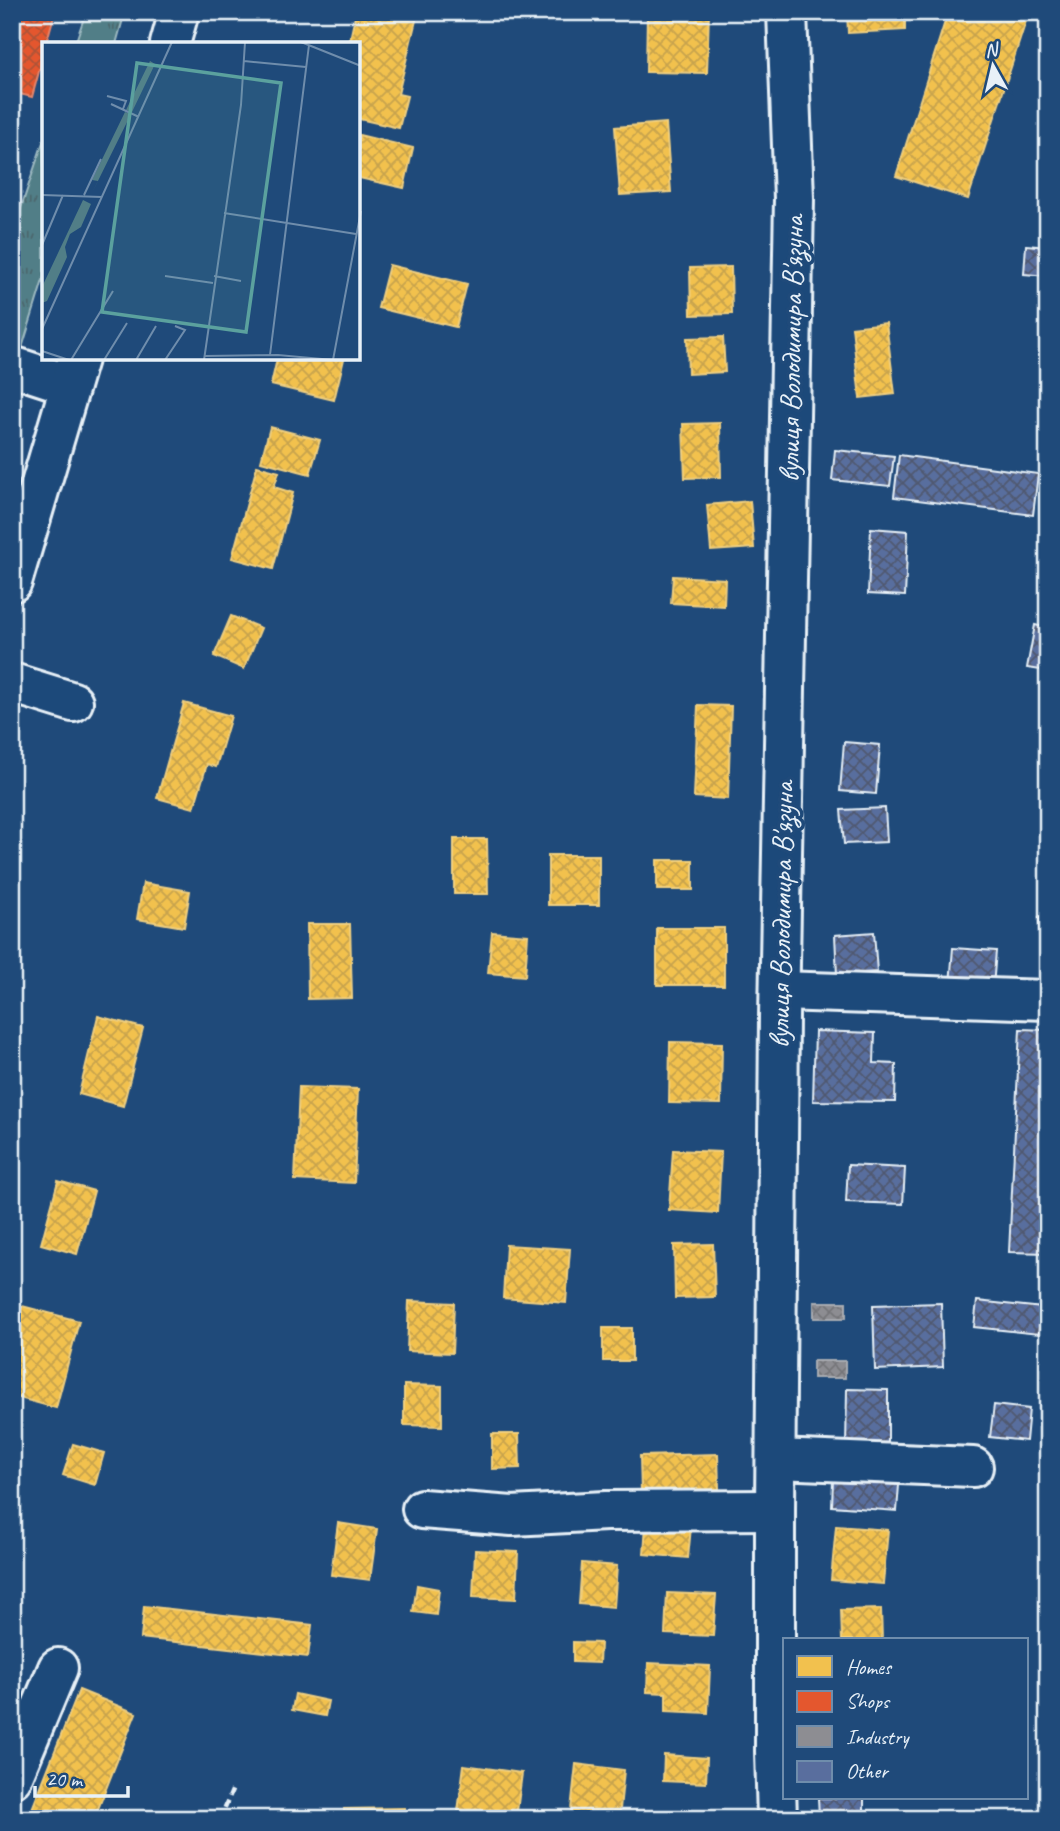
<svg xmlns="http://www.w3.org/2000/svg" width="1060" height="1831" viewBox="0 0 1060 1831" font-family="Caveat,sans-serif">
  <style>
    .grass { fill: url(#grass-tufts); stroke: #9cb8c0; stroke-width: 2 }
    .homes { fill: url(#homes-cross-hatch); stroke: #efcf81; stroke-width: 2 }
    .shops { fill: url(#shops-cross-hatch); stroke: #e5856b; stroke-width: 2 }
    .industry { fill: url(#industry-cross-hatch); stroke: #a8abb1; stroke-width: 2 }
    .building { fill: url(#building-cross-hatch); stroke: #e8f1f8; stroke-width: 2 }
    .lines { fill: none; stroke-linecap: round; stroke-linejoin: round }
    .minor-casing { stroke: #e8f1f8; stroke-width: 44 }
    .major-casing { stroke: #e8f1f8; stroke-width: 44 }
    .path { stroke: #e8f1f8; stroke-width: 4.5; stroke-dasharray: 7 5; stroke-linecap: butt }
    .minor { stroke: #1f4a7a; stroke-width: 38 }
    .major { stroke: #1f4a7a; stroke-width: 38 }
    .labels { text-anchor: middle; stroke-width: 7; stroke-linejoin: round; paint-order: stroke }
    .street-label { font-size: 30px; fill: #e8f1f8; stroke: #1f4a7a }
    .inset-road { fill: none; stroke: #6f8dac; stroke-width: 2 }
    .view { fill: #5ba19e; fill-opacity: 0.15; stroke: #5ba19e; stroke-width: 3.5 }
    .inset-edge { fill: none; stroke: #e8f1f8; stroke-width: 3.5 }
  </style>
  <defs>
    <pattern id="grass-tufts" width="24" height="20" patternUnits="userSpaceOnUse" patternTransform="scale(1.75)"><rect width="24" height="20" fill="#517e87"/><path d="M3 7l-1-3M5 7V3M7 7l1-3M15 17l-1-3M17 17v-4M19 17l1-3" fill="none" stroke="#4c666c"/></pattern>
    <pattern id="homes-cross-hatch" width="8" height="8" patternUnits="userSpaceOnUse" patternTransform="scale(1.75)"><rect width="8" height="8" fill="#f2c14e"/><path d="M0 0l8 8M0 8l8-8" fill="none" stroke="#c7a34d"/></pattern>
    <pattern id="shops-cross-hatch" width="8" height="8" patternUnits="userSpaceOnUse" patternTransform="scale(1.75)"><rect width="8" height="8" fill="#e4572e"/><path d="M0 0l8 8M0 8l8-8" fill="none" stroke="#ad5238"/></pattern>
    <pattern id="industry-cross-hatch" width="8" height="8" patternUnits="userSpaceOnUse" patternTransform="scale(1.75)"><rect width="8" height="8" fill="#8d8d92"/><path d="M0 0l8 8M0 8l8-8" fill="none" stroke="#747579"/></pattern>
    <pattern id="building-cross-hatch" width="8" height="8" patternUnits="userSpaceOnUse" patternTransform="scale(1.75)"><rect width="8" height="8" fill="#596e9e"/><path d="M0 0l8 8M0 8l8-8" fill="none" stroke="#4f5970"/></pattern>
  </defs>
  <rect width="100%" height="100%" fill="#1f4a7a"/>
  <filter id="ink" filterUnits="userSpaceOnUse"><feTurbulence type="fractalNoise" baseFrequency=".0143" numOctaves="2"/><feDisplacementMap in="SourceGraphic" scale="14" xChannelSelector="R" yChannelSelector="G"/><feConvolveMatrix kernelMatrix="1 2 1 2 8 2 1 2 1" color-interpolation-filters="sRGB"/></filter>
  <g filter="url(#ink)">
    <path class="grass" d="M86 12H125L116 44H75Z
      M44 139V277L18 361 12 360V235Z"/>
    <path class="homes" d="M356 12H418L398 94 407 96 399 128 359 119V44H349Z
      M647 12H709L707 73 646 72Z
      M847 12H905V30L848 33Z
      M948 12H999L1026 21 968 199 896 176Z
      M666 123 671 192 620 195 615 127Z
      M359 135 413 148 404 188 359 178Z
      M389 265 467 284 456 327 378 308Z
      M731 267 732 314 691 315 690 268Z
      M886 323 895 394 860 398 852 327Z
      M723 337 725 372 688 374 687 338Z
      M277 359H344L334 400 271 385Z
      M720 423 721 477 685 478 683 424Z
      M270 427 320 440 310 474 261 461Z
      M257 466 279 472 274 487 293 493 273 569 232 558Z
      M750 501 754 548 711 551 707 505Z
      M673 576 725 579 724 606 671 603Z
      M231 616 261 628 244 669 214 656Z
      M184 703 231 716 216 767 207 764 194 808 157 798Z
      M698 705 731 706 728 799 694 797Z
      M454 839H487L488 894H454Z
      M548 855H599V905H548Z
      M657 860H693V890H657Z
      M143 883 190 891 184 927 137 919Z
      M307 924H350L352 998 308 999Z
      M657 928H724V985H657Z
      M492 932 528 935 525 976 488 973Z
      M98 1016 143 1028 123 1106 79 1094Z
      M670 1042 722 1043 721 1104 669 1103Z
      M299 1087 358 1089 354 1183 295 1180Z
      M673 1150 721 1152 718 1213 669 1210Z
      M58 1181 94 1191 77 1254 41 1244Z
      M713 1244 715 1297 675 1298 674 1245Z
      M506 1245 570 1249 566 1303 503 1298Z
      M409 1301 454 1303 452 1353 407 1351Z
      M22 1306 79 1321 56 1408 12 1396V1344Z
      M603 1328H632V1361H603Z
      M404 1385 442 1386V1426L404 1425Z
      M492 1434H519L520 1468 492 1469Z
      M73 1444 104 1453 95 1485 63 1475Z
      M718 1454 719 1489 641 1492 640 1456Z
      M338 1523 377 1529 370 1580 331 1575Z
      M646 1524 691 1527 688 1558 644 1554Z
      M836 1526 888 1530 883 1584 831 1580Z
      M475 1550 518 1552 516 1599 473 1597Z
      M582 1563 617 1566 614 1607 579 1604Z
      M417 1585 439 1589 436 1615 413 1612Z
      M667 1593 716 1595 713 1636 665 1634Z
      M144 1606 312 1625 308 1657 141 1638Z
      M881 1609 882 1640H842L841 1610Z
      M573 1642 600 1643 599 1663 573 1662Z
      M648 1663 710 1666 708 1713 666 1711V1693L647 1692Z
      M79 1690 136 1713 94 1819H28Z
      M295 1694 328 1701 325 1716 292 1710Z
      M664 1755 707 1758 706 1783 663 1781Z
      M576 1764 624 1770 619 1819H570Z
      M464 1765 522 1773 516 1819H457Z
      M405 1808V1819H344V1809Z"/>
    <path class="shops" d="M12 12H55L46 44H44V53L32 97 12 92Z"/>
    <path class="industry" d="M814 1302H846V1318H814Z
      M813 1361H845V1378H813Z"/>
    <path class="building" d="M1026 245 1048 247V276L1024 274Z
      M835 450 894 456 890 486 832 480Z
      M899 455 1038 474 1033 515 894 497Z
      M871 528 908 531 905 596 868 594Z
      M1035 625 1048 628V671L1027 668Z
      M844 742 880 745 876 794 840 791Z
      M885 808 887 842 844 844 841 810Z
      M1039 918H1048V979H1042Z
      M874 932 877 972 837 975 835 935Z
      M953 948 996 951 993 987 950 984Z
      M1020 1029 1048 1030V1253L1009 1252Z
      M815 1031 875 1033 874 1063 896 1064 895 1102 813 1101Z
      M848 1165 905 1168 903 1204 846 1202Z
      M977 1301 1042 1308 1039 1334 974 1327Z
      M941 1303 943 1367 875 1370 873 1305Z
      M847 1389 888 1390V1449H846Z
      M994 1405 1029 1409 1026 1441 990 1437Z
      M833 1480 899 1485 897 1511 832 1506Z
      M818 1798H864V1815L819 1816Z"/>
    <g class="lines">
      <g class="minor-casing">
        <path id="minor" d="M12 366 70 385
          M12 683 73 702
          M780 991 1048 1000
          M776 1459 973 1467
          M422 1509 512 1516 606 1511 775 1510
          M12 1778 58 1668"/>
      </g>
      <g class="major-casing">
        <path id="major" d="M170 44 179 12
          M12 582 78 359
          M777 1819 775 1751V1510L779 1017 794 199 787 12"/>
      </g>
      <path class="path" d="M220 1819 234 1786"/>
      <use href="#minor" class="minor"/>
      <use href="#major" class="major"/>
    </g>
  </g>
  <g class="labels">
    <g class="street-label">
      <text transform="translate(791 349) rotate(-89)" y="10">вулиця Володимира В'язуна</text>
      <text transform="translate(781 915) rotate(-89)" y="10">вулиця Володимира В'язуна</text>
    </g>
  </g>
  <g transform="translate(42 42)">
    <rect width="318" height="318" fill="#1f4a7a"/>
    <path d="M108 19 113 22 90 70 84 68ZM83 70 89 72 51 149 56 139 50 138ZM41 158 49 162 39 185 28 192 23 205 25 215 5 259 0 261V245Z" fill="#517e87"/>
    <path class="inset-road" d="M259 0 319 24M202 19 264 25M65 54 84 59 81 67M69 62 97 75M0 153 60 155M42 153 59 117M182 171 314 192M0 203 21 153M123 234 171 241M172 234 199 239M0 287 130 0M0 309 27 318M228 313 267 3M162 314 236 313 291 318M29 318 71 249M62 318 85 281M94 318 114 284M123 318 143 288 133 284M162 318 199 63 203 0M291 318 319 169"/>
    <path class="view" d="M95 21 239 41 204 290 60 270Z"/>
    <rect width="318" height="318" class="inset-edge"/>
  </g>
  <rect width="1060" height="1831" fill="none" stroke="#1f4a7a" stroke-width="42"/>
  <rect x="21" y="21" width="1018" height="1789" fill="none" stroke="#e8f1f8" stroke-width="2.5" filter="url(#ink)"/>
  <rect x="783" y="1638" width="245" height="161" fill="#1f4a7a" stroke="#6f8dac" stroke-width="2"/>
  <rect x="797" y="1656" width="35" height="21" fill="#f2c14e" stroke="#6f8dac" stroke-width="2"/>
  <text x="846" y="1674" font-size="21" fill="#e8f1f8">Homes</text>
  <rect x="797" y="1691" width="35" height="21" fill="#e4572e" stroke="#6f8dac" stroke-width="2"/>
  <text x="846" y="1708" font-size="21" fill="#e8f1f8">Shops</text>
  <rect x="797" y="1726" width="35" height="21" fill="#8d8d92" stroke="#6f8dac" stroke-width="2"/>
  <text x="846" y="1744" font-size="21" fill="#e8f1f8">Industry</text>
  <rect x="797" y="1761" width="35" height="21" fill="#596e9e" stroke="#6f8dac" stroke-width="2"/>
  <text x="846" y="1778" font-size="21" fill="#e8f1f8">Other</text>
  <g transform="translate(993 66) rotate(352)" stroke="#1f4a7a" stroke-width="5" paint-order="stroke">
  <path d="M0-5L12 26L0 18L-12 26Z" fill="#e8f1f8"/>
  <text y="-10" font-size="19" font-weight="bold" text-anchor="middle" fill="#e8f1f8">N</text>
  </g>
  <path d="M35 1786v10h93v-10" fill="none" stroke="#e8f1f8" stroke-width="3.5"/>
  <text x="46" y="1786" font-size="21" fill="#e8f1f8" stroke="#1f4a7a" stroke-width="5" paint-order="stroke">20 m</text>
</svg>
